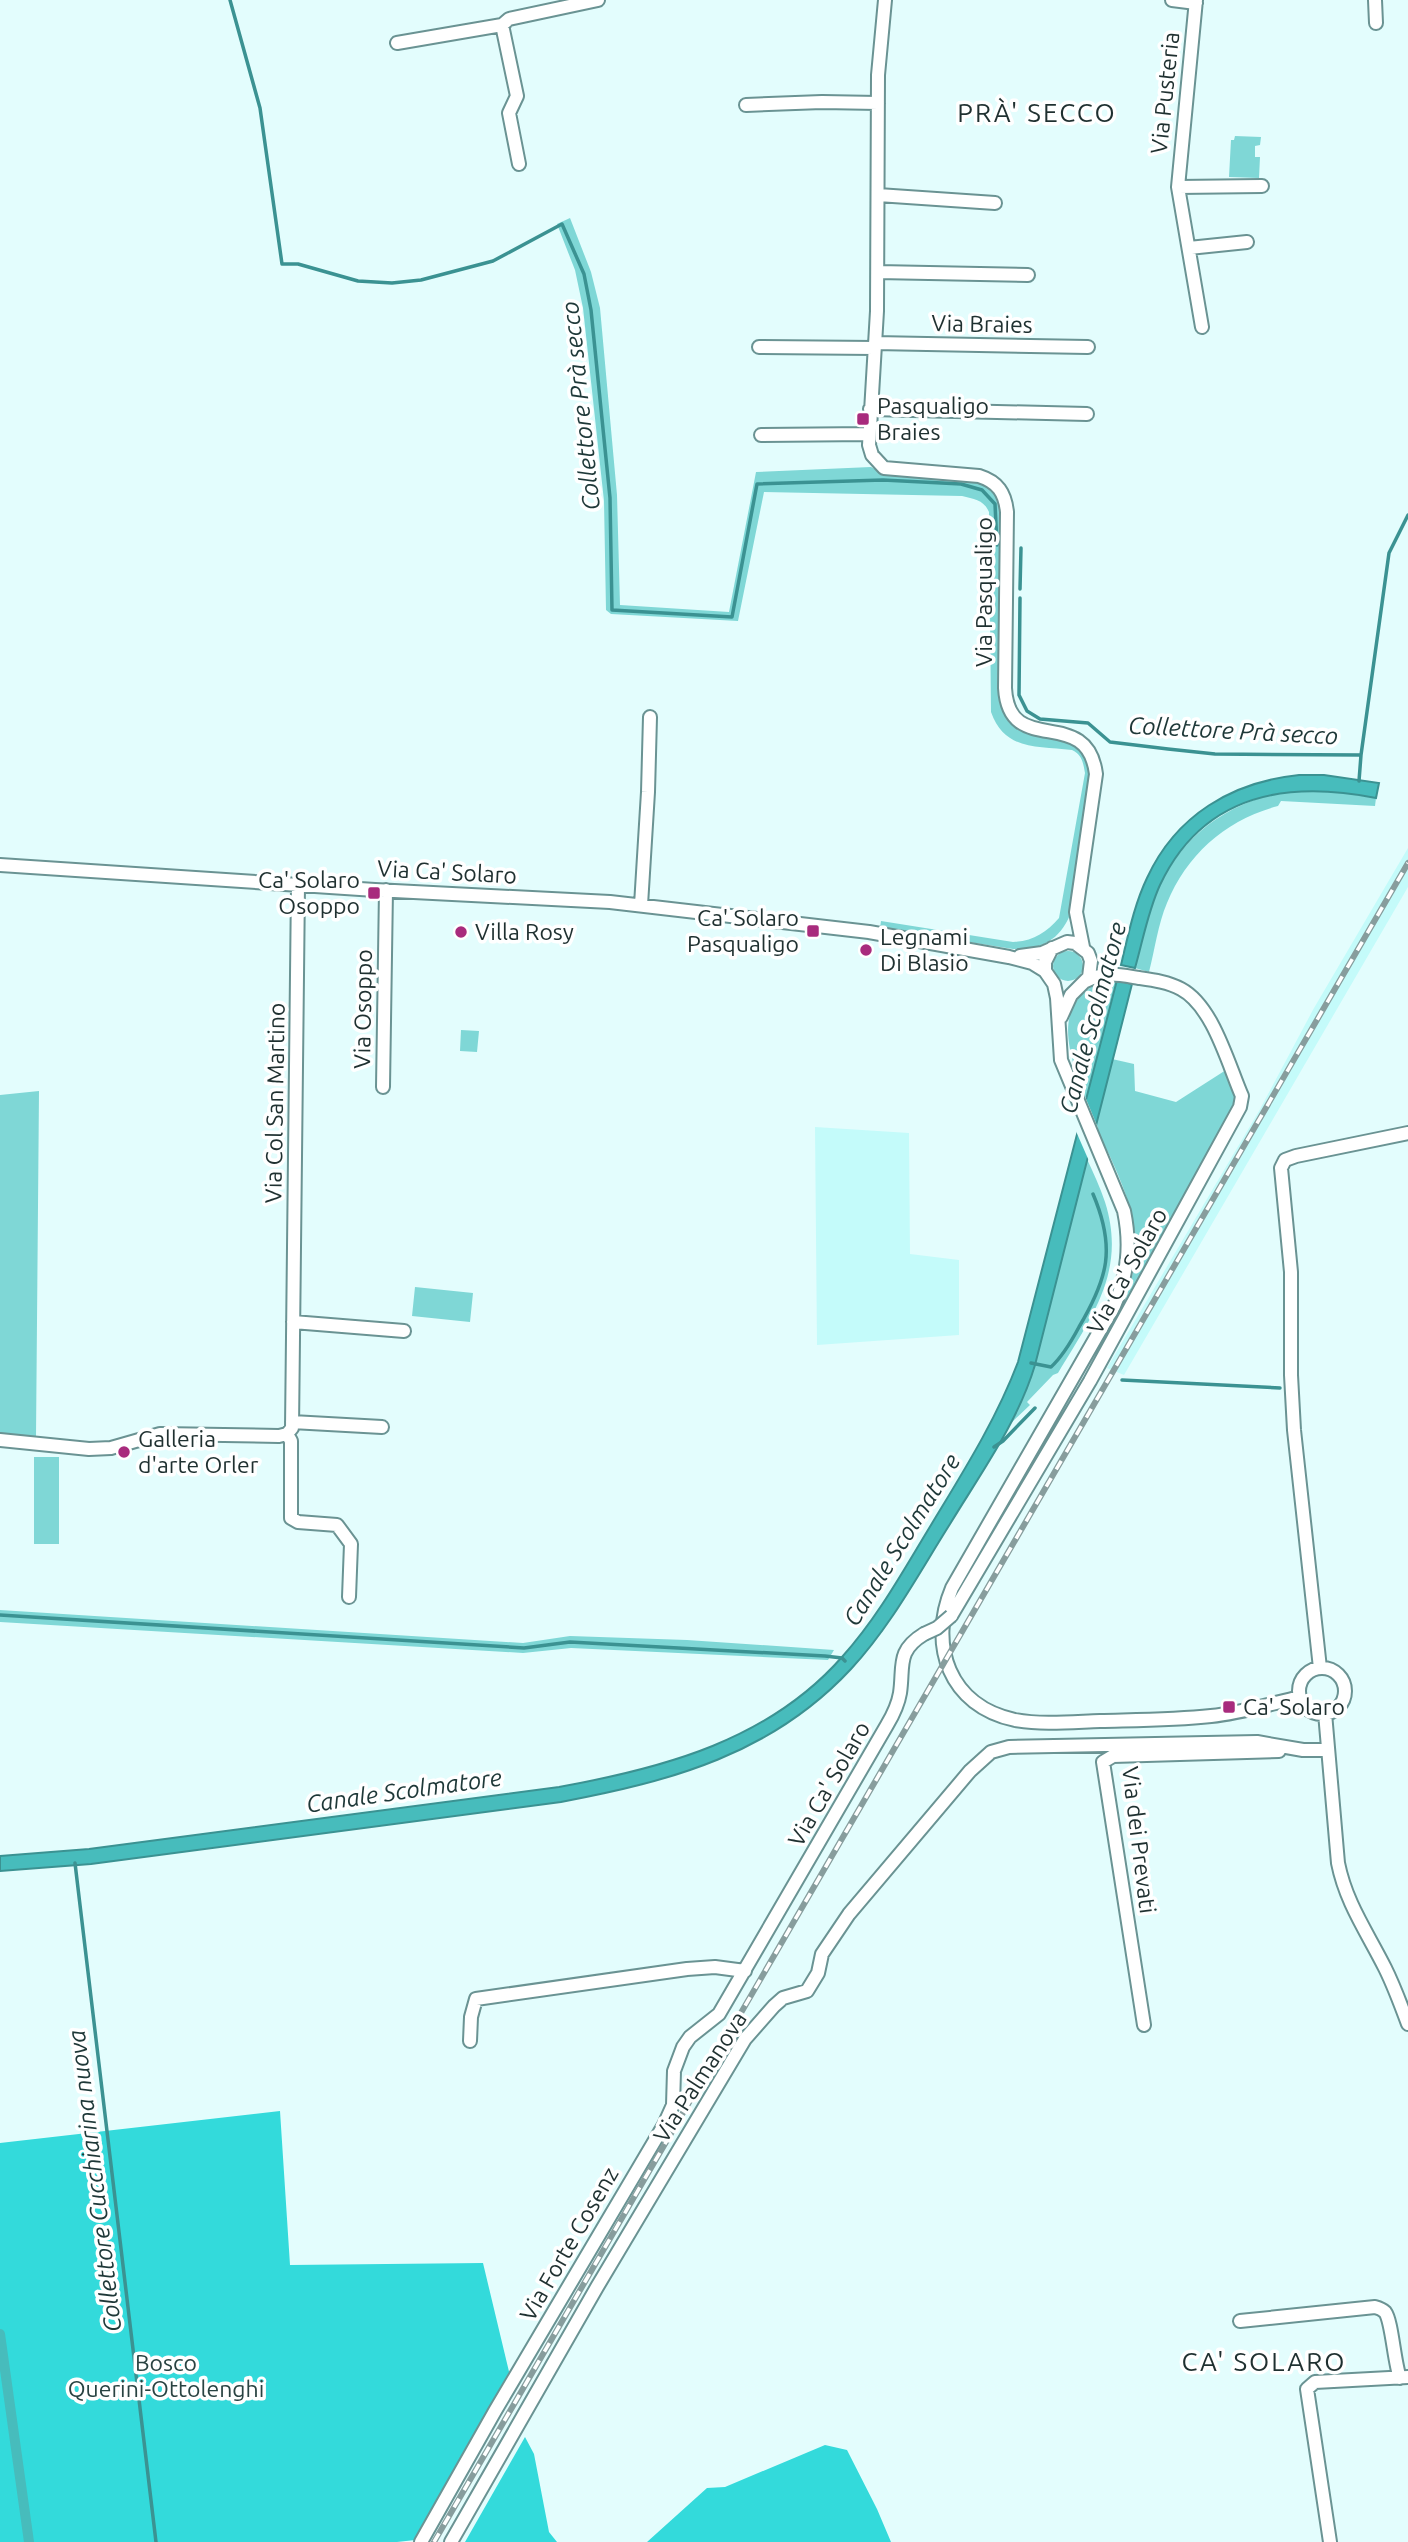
<svg xmlns="http://www.w3.org/2000/svg" width="1408" height="2542" viewBox="0 0 1408 2542" font-family="Ubuntu,sans-serif">
  <style>
    .built { fill: #c4fbfa }
    .green { fill: #7fd7d6 }
    .forest { fill: #33dadb }
    .water { fill: #47bcbc; stroke: #3b9292; stroke-width: 2 }
    .pier { fill: #e3fdfd }
    .lines { fill: none; stroke-linecap: round; stroke-linejoin: round }
    .stream { stroke: #3b9292; stroke-width: 3.5 }
    .canal { stroke: #47bcbc; stroke-width: 10 }
    .minor-casing { stroke: #6a9393; stroke-width: 16 }
    .minor { stroke: #fff; stroke-width: 12 }
    .rail-casing { stroke: #879d9d; stroke-width: 6 }
    .rail { stroke: #fff; stroke-width: 3.5; stroke-dasharray: 10; stroke-linecap: butt }
    .minor-bridge-casing { stroke: #6a9393; stroke-width: 16; stroke-linecap: butt }
    .minor-bridge { stroke: #fff; stroke-width: 12 }
    .poi-dot { fill: #a82b7d; stroke: #fff; stroke-width: 2.5 }
    .labels { text-anchor: middle; stroke-width: 7; stroke-linejoin: round; paint-order: stroke }
    .street-label { font-size: 23px; fill: #1f3030; stroke: #fff }
    .poi-label { font-size: 23px; fill: #1f3030; stroke: #fff; text-anchor: start }
    .park-label { font-size: 23px; fill: #294342; stroke: #fff }
    .water-label { font-size: 24px; font-style: italic; fill: #1e3838; stroke: #fff }
    .quarter-label { font-size: 26px; letter-spacing: 2px; fill: #1f3030; stroke: #fff }
  </style>
  <rect width="100%" height="100%" fill="#e3fdfd"/>
  <path class="built" d="M1408 848V887L1124 1375 1107 1368 1259 1111 1314 1008Z
    M815 1127 909 1133 910 1254 959 1260V1335L817 1345Z"/>
  <path class="green" d="M1235 136 1261 137 1260 145 1255 146V157H1260L1259 178 1229 177 1231 140H1234Z
    M570 218 591 272 600 308 617 495 620 605 729 612 756 472 871 467 884 474 978 482C993 487 999 498 1001 514L999 694C1004 730 1020 734 1053 738 1061 739 1068 740 1074 745 1084 753 1087 762 1091 774L1070 915C1059 941 1040 950 1013 949L880 928 881 921 1013 942C1033 941 1046 933 1059 918L1085 773C1083 762 1082 755 1072 750 1037 746 1005 751 991 712L989 512C984 500 974 499 962 496L764 492 738 621 611 614 606 610 604 501 583 308 575 270 557 224Z
    M1300 790H1323L1376 798 1375 806 1281 801 1278 806C1227 819 1187 854 1167 903 1158 924 1155 949 1149 972L1135 968C1142 945 1146 922 1154 900 1178 835 1232 797 1300 790Z
    M1053 966a15 15 0 1 1 30 0a15 15 0 1 1-30 0Z
    M1103 980V983L1108 985 1117 980 1086 1099C1074 1068 1053 1017 1085 992 1091 987 1095 983 1103 980Z
    M461 1030 479 1031 477 1052 460 1051Z
    M1112 1059 1134 1064 1135 1091 1176 1102 1226 1070 1235 1090V1105L1120 1315C1144 1253 1139 1221 1112 1161 1108 1150 1096 1133 1096 1122 1095 1110 1108 1073 1112 1059Z
    M39 1091 36 1437 0 1434V1095Z
    M1086 1157C1093 1172 1100 1187 1105 1202 1127 1271 1092 1316 1058 1373L1053 1375 1027 1402 1030 1405 1011 1423 1025 1394 1035 1365Z
    M415 1287 473 1293 470 1322 412 1316Z
    M34 1457H59V1544H34Z
    M0 1610 523 1643 570 1636 687 1640 834 1650 828 1660 571 1648 523 1653 0 1622Z"/>
  <path class="forest" d="M280 2111 290 2265 483 2263 511 2380 495 2411 415 2540 397 2542H0V2143Z
    M525 2437 534 2454 549 2532 557 2542H465Z
    M825 2445 847 2450 877 2509 891 2542H647L707 2488 725 2487Z"/>
  <path class="water" d="M1299 775H1324L1379 783 1376 798C1286 780 1203 794 1160 885 1148 911 1143 940 1135 968L1121 965C1128 936 1134 905 1147 878 1176 815 1232 782 1299 775Z
    M1117 980 1132 984 1035 1365C1018 1422 981 1473 950 1524 919 1573 891 1626 851 1669 772 1754 672 1781 561 1802L91 1864 0 1871V1856L89 1849 559 1787C664 1768 769 1740 842 1657 878 1617 903 1571 931 1525 963 1472 996 1420 1018 1362Z"/>
  <path class="pier" d="M1084 1094 1098 1128 1089 1161 1075 1129Z"/>
  <g class="lines">
    <path class="stream" d="M230 0 260 108 282 264H298L358 281 392 283 421 280 493 261 562 224 584 274 591 310 610 498 612 610 732 617 757 484 883 480 961 484 982 490 995 504 997 545
      M1020 589 1021 548
      M1020 598 1019 695 1027 711 1040 719 1088 723 1110 742 1168 749 1215 754 1361 755 1359 781
      M1361 755 1389 553 1408 515
      M1031 1363 1051 1367C1063 1356 1071 1342 1079 1327 1108 1278 1116 1248 1093 1194
      M1122 1380 1280 1388
      M994 1447 1003 1441 1035 1408
      M0 1615 524 1648 570 1642 825 1656 842 1658 845 1661
      M75 1863 156 2542"/>
    <path class="canal" d="M0 2334 29 2542"/>
    <g class="minor-casing">
      <path id="minor" d="M885 0 878 75 877 311 869 445 872 455 884 468 979 476C998 482 1005 493 1007 512L1005 688C1009 760 1087 703 1096 774L1076 912 1083 947
        M1172 0 1196 3
        M1196 0 1178 187 1202 327
        M1375 0 1376 23
        M502 25 517 96 509 113 519 164
        M397 43 502 25 509 19 598 0
        M746 105 822 102 878 103
        M1178 187 1262 186
        M878 195 995 203
        M1189 248 1247 242
        M878 272 1028 275
        M875 343 1088 347
        M759 347 875 348
        M870 409 1087 414
        M761 435 869 434
        M0 865 375 890 610 902 869 932 1009 957 1032 963 1045 971
        M641 905 648 792 650 717
        M1052 948 1045 962V971L1054 984 1057 998 1061 1060 1124 1211C1131 1245 1128 1274 1114 1306L952 1588C928 1645 949 1706 1015 1720 1042 1725 1072 1722 1100 1721 1137 1720 1174 1720 1211 1716 1241 1713 1270 1704 1300 1697
        M1020 956 1042 953 1067 942 1075 943 1088 953 1091 961 1089 977 1071 995 1061 1017
        M383 1087 386 890
        M293 1322 404 1331
        M292 1422 382 1427
        M287 1434 291 1441V1518L298 1522 337 1525 351 1544 349 1597
        M0 1440 89 1449 111 1448 160 1434 279 1436 287 1434 292 1428 298 885
        M951 1616 1090 1381 1240 1107 1242 1096C1228 1064 1213 1006 1181 989 1168 982 1153 980 1139 978 1120 975 1104 971 1086 981
        M1320 1668 1294 1430 1291 1375V1272L1281 1168 1285 1160 1296 1156 1408 1133
        M1299 1691a23 23 0 1 1 46 0a23 23 0 1 1-46 0Z
        M1325 1713 1338 1863C1346 1903 1367 1932 1385 1968 1394 1986 1401 2005 1408 2024
        M1144 2025 1103 1762 1113 1756 1279 1751
        M470 2041 471 2017 476 1999 687 1969 715 1967 745 1971
        M1240 2321 1375 2307C1379 2308 1382 2309 1385 2312 1392 2321 1394 2362 1400 2378
        M421 2542 495 2411 664 2125 673 2105 674 2071 683 2047 690 2037 719 2014 887 1725C893 1715 898 1705 900 1693 904 1666 896 1651 924 1634
        M451 2542 597 2287 745 2039 774 2006 783 1998 807 1991 818 1973 822 1954 849 1914 970 1771 991 1752 1009 1747 1257 1742 1303 1750H1327
        M1330 2542 1307 2389 1315 2382 1408 2377"/>
    </g>
    <use href="#minor" class="minor"/>
    <g class="rail-casing">
      <path id="rail" d="M434 2542 1408 863"/>
    </g>
    <use href="#rail" class="rail"/>
    <g class="minor-bridge-casing">
      <path id="minor-bridge" d="M924 1634 937 1628 951 1616"/>
    </g>
    <use href="#minor-bridge" class="minor-bridge"/>
  </g>
  <g class="poi-dot">
    <rect x="856" y="412" width="14" height="14" rx="3.5"/>
    <rect x="367" y="886" width="14" height="14" rx="3.5"/>
    <rect x="806" y="924" width="14" height="14" rx="3.5"/>
    <circle cx="461" cy="932" r="7"/>
    <circle cx="866" cy="950" r="7"/>
    <circle cx="124" cy="1452" r="7"/>
    <rect x="1222" y="1700" width="14" height="14" rx="3.5"/>
  </g>
  <g class="labels">
    <g class="street-label">
      <text transform="translate(1165 93) rotate(-84)" y="8">Via Pusteria</text>
      <text transform="translate(982 324) rotate(1)" y="8">Via Braies</text>
      <text transform="translate(984 592) rotate(-90)" y="8">Via Pasqualigo</text>
      <text transform="translate(447 872) rotate(3)" y="8">Via Ca' Solaro</text>
      <text transform="translate(363 1009) rotate(-89)" y="8">Via Osoppo</text>
      <text transform="translate(275 1103) rotate(-89)" y="8">Via Col San Martino</text>
      <text transform="translate(1127 1271) rotate(-61)" y="8">Via Ca' Solaro</text>
      <text transform="translate(829 1784) rotate(-60)" y="8">Via Ca' Solaro</text>
      <text transform="translate(1139 1840) rotate(83)" y="8">Via dei Prevati</text>
      <text transform="translate(700 2077) rotate(-57)" y="8">Via Palmanova</text>
      <text transform="translate(569 2244) rotate(-60)" y="8">Via Forte Cosenz</text>
    </g>
    <g class="poi-label">
      <text x="877" y="414">Pasqualigo<tspan x="877" dy="26">Braies</tspan></text>
      <text x="360" y="888" text-anchor="end">Ca' Solaro<tspan x="360" dy="26">Osoppo</tspan></text>
      <text x="799" y="926" text-anchor="end">Ca' Solaro<tspan x="799" dy="26">Pasqualigo</tspan></text>
      <text x="475" y="940">Villa Rosy</text>
      <text x="880" y="945">Legnami<tspan x="880" dy="26">Di Blasio</tspan></text>
      <text x="138" y="1447">Galleria<tspan x="138" dy="26">d'arte Orler</tspan></text>
      <text x="1243" y="1715">Ca' Solaro</text>
    </g>
    <g class="park-label">
      <text x="166" y="2371">Bosco<tspan x="166" dy="26">Querini-Ottolenghi</tspan></text>
    </g>
    <g class="water-label">
      <text transform="translate(581 406) rotate(-96)" y="8">Collettore Prà secco</text>
      <text transform="translate(1233 731) rotate(3)" y="8">Collettore Prà secco</text>
      <text transform="translate(1093 1018) rotate(-75)" y="8">Canale Scolmatore</text>
      <text transform="translate(902 1540) rotate(-58)" y="8">Canale Scolmatore</text>
      <text transform="translate(404 1791) rotate(-8)" y="8">Canale Scolmatore</text>
      <text transform="translate(95 2181) rotate(-97)" y="8">Collettore Cucchiarina nuova</text>
    </g>
    <g class="quarter-label">
      <text x="1037" y="122">PRÀ' SECCO</text>
      <text x="1264" y="2371">CA' SOLARO</text>
    </g>
  </g>
</svg>
